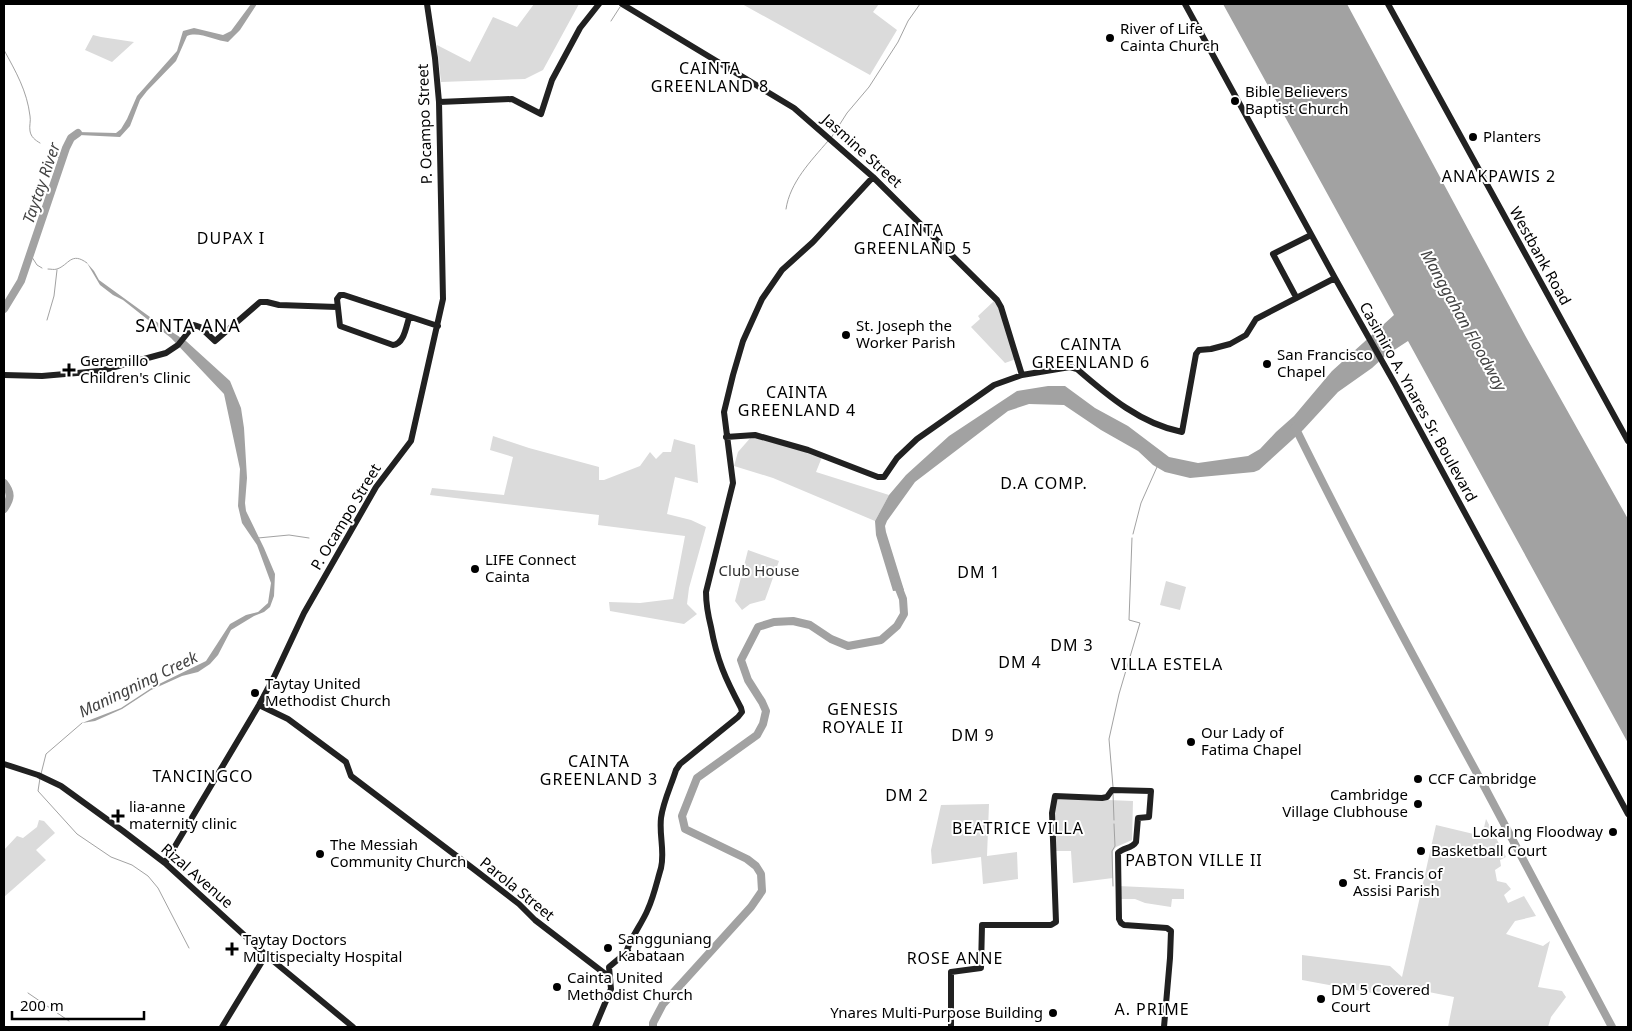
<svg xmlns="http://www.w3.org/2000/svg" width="1632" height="1031" viewBox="0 0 1632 1031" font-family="'Noto Sans',sans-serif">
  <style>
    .green { fill: #dbdbdb }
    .water { fill: #a2a2a2 }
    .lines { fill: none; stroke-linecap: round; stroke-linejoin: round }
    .stream { stroke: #a2a2a2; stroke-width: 1 }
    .river { stroke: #a2a2a2; stroke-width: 8 }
    .secondary { stroke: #212121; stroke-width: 6 }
    .poi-dot { fill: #000; stroke: #fff; stroke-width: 2 }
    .labels { text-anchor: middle; stroke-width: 4; stroke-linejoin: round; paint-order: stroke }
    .poi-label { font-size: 15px; fill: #000; stroke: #fff; text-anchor: start }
    .street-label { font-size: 15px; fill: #000; stroke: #fff }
    .park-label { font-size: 15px; fill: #323232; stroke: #fff }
    .neighbourhood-label { font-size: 16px; letter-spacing: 1px; fill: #000; stroke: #fff }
    .water-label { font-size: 16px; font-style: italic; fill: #434343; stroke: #fff }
    .quarter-label { font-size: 18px; letter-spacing: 1px; fill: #000; stroke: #fff }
  </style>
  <rect width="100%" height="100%" fill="#fff"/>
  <path class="green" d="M534 4H579L543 70 525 79 441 82 437 45 470 62 493 17 517 27Z
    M742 4H879L873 12 897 30 870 75Z
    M93 35 101 37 134 42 112 62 85 50Z
    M994 301 1001 312 1016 359 1005 363 971 327 980 319 978 316Z
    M493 436 529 448 599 467V480H604L640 466 650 452 656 459 663 452H671L674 439 695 445 698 483 675 477 667 514 691 520 706 527 689 588 687 604 697 614 684 624 610 611 609 602 640 603 673 599 685 536 598 525 599 515 430 495 432 488 504 495 513 457 490 450Z
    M752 436 822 457 816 472 889 495 875 521 773 478 734 466 738 452Z
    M748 550 779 561 765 600 750 604 742 610 735 601Z
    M1166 581 1186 587 1180 610 1160 605Z
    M1058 798 1133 801 1132 840 1116 847 1113 851V878L1073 883 1071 851H1055V799Z
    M989 804 987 856 1017 852 1018 879 983 884 981 857 932 864 931 850 941 805Z
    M1486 819 1506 857 1500 860 1501 866 1495 870 1497 881 1506 883 1511 889 1504 895 1508 903 1524 896 1536 916 1515 921 1506 934 1543 946 1550 941 1538 987 1562 991 1566 997 1551 1017 1548 1027H1448L1454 997 1398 986 1394 997 1302 980V955L1390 966 1402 977 1436 825 1482 836Z
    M39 820 44 821 55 833 36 850 46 860 4 897V850L17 836 23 838 37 827Z
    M1118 886 1184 889V899H1172L1171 907 1145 903 1135 899H1118Z"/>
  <path class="water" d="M251 4H257L240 30 228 42C216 41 199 31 187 36L176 61 147 91 140 100 130 126 120 137 79 135 71 138 77 132 116 133 121 129 127 119 137 96 177 51 183 31 194 28 223 35 231 31Z
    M1223 4H1347L1526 337 1628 519V743L1408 341 1385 356 1372 368 1338 392 1303 430 1259 470 1254 472 1190 478 1165 472 1153 465 1138 451 1101 430 1064 405 1029 404 1008 411 915 482 887 521 885 526 886 532 904 590 893 591 876 535 875 521 889 495 906 475 949 436 1017 391 1048 386H1065L1095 408 1128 426 1169 457 1198 463 1248 456 1260 449 1276 432 1294 416 1332 371 1394 315Z
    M87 263 94 271 99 280 161 325 186 341 230 381 241 408 244 428 247 478 245 503 246 511 264 548 275 574 274 596 270 607 264 612 254 616 231 630 218 655 210 664 198 672 182 676 151 690 122 709 95 721 82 723 121 708 153 687 206 661 230 624 246 615 258 612 268 603 271 583 257 545 242 523 238 506 240 469 224 394 171 338 123 300 113 295 100 285Z"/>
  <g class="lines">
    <path class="stream" d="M611 21 620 7
      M4 50C16 72 27 91 30 116 31 121 29 126 30 131 31 137 35 140 40 143
      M831 138 847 113 869 87 898 42 908 21 920 4
      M48 151 52 156 62 158
      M786 209C790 182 811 161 828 141
      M30 254 37 265 42 268
      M48 269C51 269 54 270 57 269 69 265 71 251 87 263
      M47 320 54 296 57 270
      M1133 534 1141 503 1157 467
      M258 538 289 535 309 538
      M41 774 46 754 82 723
      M40 778 38 791 77 834 111 857 132 865 148 876 158 888 189 948
      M1113 787 1109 739 1119 694 1140 623 1129 620 1132 538
      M1113 793 1114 820
      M1113 886 1112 851 1115 846 1114 824
      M28 993 69 1021"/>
    <path class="river" d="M4 309 21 281 66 148 71 138 78 133
      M1295 427C1355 549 1419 667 1484 786 1527 866 1569 947 1612 1027
      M4 483C12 493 11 499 4 509
      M653 1027V1023L663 1004 751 907 762 891 761 874 756 866 747 859 685 829 682 816 697 778 757 735 763 724 766 711 762 702 748 680 741 660 758 627 774 622 793 621 810 625 831 639 848 646 881 640 897 626 904 614 903 599 896 581"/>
    <path class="secondary" d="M622 4 794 108 873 177 997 300 1001 307 1022 375
      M1185 4 1335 278 1395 384 1628 814
      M1388 4 1628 441
      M439 102 512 99 541 114 552 80 580 28 599 4
      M1296 297 1273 254 1311 235
      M409 318C406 327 404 344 393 345L340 326 337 299 340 295H344L438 326
      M4 375 42 376 100 371 166 353 178 345 194 325 200 327 215 341 260 302H267L279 305 337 307
      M726 437 755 435 808 450 878 477H884L897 458 917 439 994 385 1022 375 1070 367 1077 369C1108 396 1141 424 1182 432L1196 354 1199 350 1211 349 1230 344 1246 335 1256 319 1335 278
      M259 705 288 719 346 762 351 776 475 870 519 904 535 920 604 973
      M4 764 38 775 61 786 123 831 165 863 266 955 353 1027
      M165 863 259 705 274 677 304 613 376 487 411 441 443 299 439 102 435 58 427 4
      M626 953C630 938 642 924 648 909 654 896 657 881 661 868 665 851 659 836 661 818 663 802 671 786 676 770L680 764 738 717 742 712 741 708C725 678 717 660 711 627 708 615 706 604 706 592L733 483 724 412 733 375 743 341 762 299 782 270 813 242 873 177
      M222 1027 266 955
      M595 1027 611 989 609 967 628 951
      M951 1027V972L981 968 982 925H1051L1056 922 1052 813 1055 796 1102 798 1107 797 1112 790 1151 791 1149 817 1138 818 1136 842C1132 849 1123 847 1118 853L1119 919 1121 923 1124 925 1167 928 1171 931 1170 958 1164 1027"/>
  </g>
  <g class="poi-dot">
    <circle cx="1110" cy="38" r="5"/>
    <circle cx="1235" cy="101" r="5"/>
    <circle cx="1473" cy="137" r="5"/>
    <circle cx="846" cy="335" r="5"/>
    <circle cx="1267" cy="364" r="5"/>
    <path d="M66.5 362.5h5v5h5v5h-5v5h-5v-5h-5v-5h5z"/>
    <circle cx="475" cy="569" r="5"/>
    <circle cx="255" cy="693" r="5"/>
    <circle cx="1191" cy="742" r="5"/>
    <circle cx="1418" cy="779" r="5"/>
    <circle cx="1418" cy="804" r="5"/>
    <path d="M115.5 808.5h5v5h5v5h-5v5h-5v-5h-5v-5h5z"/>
    <circle cx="1613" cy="832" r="5"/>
    <circle cx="1421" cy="851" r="5"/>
    <circle cx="320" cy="854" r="5"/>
    <circle cx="1343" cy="883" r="5"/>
    <circle cx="608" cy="948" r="5"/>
    <path d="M229.5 941.5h5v5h5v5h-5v5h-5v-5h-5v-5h5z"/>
    <circle cx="557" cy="987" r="5"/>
    <circle cx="1321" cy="999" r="5"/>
    <circle cx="1053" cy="1013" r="5"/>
  </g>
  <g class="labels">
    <g class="poi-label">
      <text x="1120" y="34">River of Life<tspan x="1120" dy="17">Cainta Church</tspan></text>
      <text x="1245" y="97">Bible Believers<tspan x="1245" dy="17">Baptist Church</tspan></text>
      <text x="1483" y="142">Planters</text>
      <text x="856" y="331">St. Joseph the<tspan x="856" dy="17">Worker Parish</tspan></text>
      <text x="1277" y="360">San Francisco<tspan x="1277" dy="17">Chapel</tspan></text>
      <text x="80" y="366">Geremillo<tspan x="80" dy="17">Children's Clinic</tspan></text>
      <text x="485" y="565">LIFE Connect<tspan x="485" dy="17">Cainta</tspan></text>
      <text x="265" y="689">Taytay United<tspan x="265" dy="17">Methodist Church</tspan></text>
      <text x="1201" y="738">Our Lady of<tspan x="1201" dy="17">Fatima Chapel</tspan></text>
      <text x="1428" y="784">CCF Cambridge</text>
      <text x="1408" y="800" text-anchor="end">Cambridge<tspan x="1408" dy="17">Village Clubhouse</tspan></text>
      <text x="129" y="812">lia-anne<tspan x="129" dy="17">maternity clinic</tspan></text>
      <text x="1603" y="837" text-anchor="end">Lokal ng Floodway</text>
      <text x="330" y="850">The Messiah<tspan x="330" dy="17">Community Church</tspan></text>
      <text x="1431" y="856">Basketball Court</text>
      <text x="1353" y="879">St. Francis of<tspan x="1353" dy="17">Assisi Parish</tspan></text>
      <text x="618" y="944">Sangguniang<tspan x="618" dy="17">Kabataan</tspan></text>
      <text x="243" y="945">Taytay Doctors<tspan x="243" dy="17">Multispecialty Hospital</tspan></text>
      <text x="567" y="983">Cainta United<tspan x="567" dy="17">Methodist Church</tspan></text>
      <text x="1331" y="995">DM 5 Covered<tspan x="1331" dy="17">Court</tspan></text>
      <text x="1043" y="1018" text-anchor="end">Ynares Multi-Purpose Building</text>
    </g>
    <g class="street-label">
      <text transform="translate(425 124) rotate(-92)" y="5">P. Ocampo Street</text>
      <text transform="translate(862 151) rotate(42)" y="5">Jasmine Street</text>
      <text transform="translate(1540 256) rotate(61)" y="5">Westbank Road</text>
      <text transform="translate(1418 402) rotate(61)" y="5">Casimiro A. Ynares Sr. Boulevard</text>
      <text transform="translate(346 517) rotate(-59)" y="5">P. Ocampo Street</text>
      <text transform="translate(197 876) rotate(41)" y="5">Rizal Avenue</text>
      <text transform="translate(517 889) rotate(39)" y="5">Parola Street</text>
    </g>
    <g class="park-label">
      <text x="759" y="576">Club House</text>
    </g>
    <g class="neighbourhood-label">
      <text x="710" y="74">CAINTA<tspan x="710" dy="18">GREENLAND 8</tspan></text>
      <text x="1499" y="182">ANAKPAWIS 2</text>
      <text x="913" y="236">CAINTA<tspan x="913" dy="18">GREENLAND 5</tspan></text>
      <text x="231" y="244">DUPAX I</text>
      <text x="1091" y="350">CAINTA<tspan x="1091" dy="18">GREENLAND 6</tspan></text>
      <text x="797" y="398">CAINTA<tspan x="797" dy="18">GREENLAND 4</tspan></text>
      <text x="1044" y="489">D.A COMP.</text>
      <text x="979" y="578">DM 1</text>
      <text x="1072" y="651">DM 3</text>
      <text x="1020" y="668">DM 4</text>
      <text x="1167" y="670">VILLA ESTELA</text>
      <text x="863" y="715">GENESIS<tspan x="863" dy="18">ROYALE II</tspan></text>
      <text x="973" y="741">DM 9</text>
      <text x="599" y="767">CAINTA<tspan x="599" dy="18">GREENLAND 3</tspan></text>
      <text x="203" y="782">TANCINGCO</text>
      <text x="907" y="801">DM 2</text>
      <text x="1018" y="834">BEATRICE VILLA</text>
      <text x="1194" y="866">PABTON VILLE II</text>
      <text x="955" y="964">ROSE ANNE</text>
      <text x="1152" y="1015">A. PRIME</text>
    </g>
    <g class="water-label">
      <text transform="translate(41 183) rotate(-71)" y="6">Taytay River</text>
      <text transform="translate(1464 320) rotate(61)" y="6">Manggahan Floodway</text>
      <text transform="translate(138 684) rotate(-26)" y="6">Maningning Creek</text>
    </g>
    <g class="quarter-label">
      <text x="188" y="332">SANTA ANA</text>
    </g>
  </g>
  <rect width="1632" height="1031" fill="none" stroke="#000000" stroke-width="10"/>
  <path d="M12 1011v8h132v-8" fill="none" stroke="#000000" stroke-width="2.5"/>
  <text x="20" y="1011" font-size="15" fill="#000000" stroke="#ffffff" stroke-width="4" paint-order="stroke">200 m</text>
</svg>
